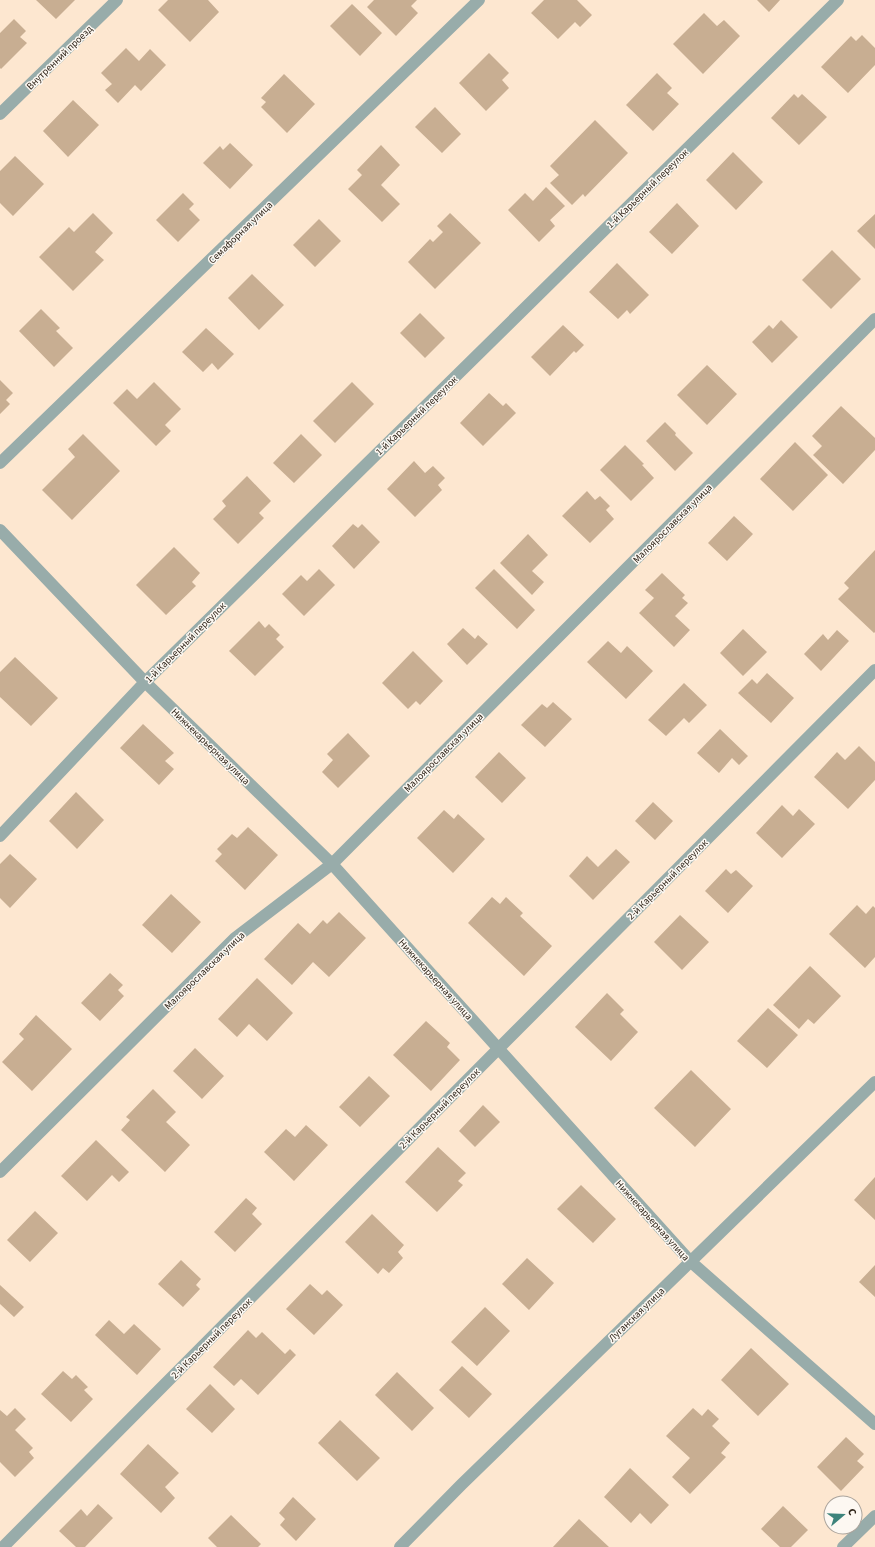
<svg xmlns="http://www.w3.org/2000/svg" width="875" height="1547" viewBox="0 0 875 1547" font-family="'Source Sans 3',sans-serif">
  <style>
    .building { fill: #c8ae92 }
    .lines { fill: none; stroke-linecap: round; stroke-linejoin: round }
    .street { stroke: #98acaa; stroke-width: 12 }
    .labels { text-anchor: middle; stroke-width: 3; stroke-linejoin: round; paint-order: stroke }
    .street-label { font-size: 10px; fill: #31271c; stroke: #fdf8f2 }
  </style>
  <rect width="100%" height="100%" fill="#fde7d0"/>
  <path class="building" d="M36 0H75L56 19Z
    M168 0H208L219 12 190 42 158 10Z
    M374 0H417L411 6 418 13 396 36 367 7Z
    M544 0H577L592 15 580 27 575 22 558 39 531 13Z
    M757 0H780L769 12Z
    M352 4 382 33 360 56 330 26Z
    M704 13 717 26 724 20 740 36 703 74 673 44Z
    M14 19 26 31 20 37 27 43 1 69 0 68V33Z
    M862 35 875 48V65L848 93 821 67 851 36 856 41Z
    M126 48 139 61 150 49 166 65 141 91 135 85 118 103 105 90 112 84 101 73Z
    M489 53 509 73 502 80 509 88 486 111 459 83Z
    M657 73 672 88 667 93 679 104 653 131 626 105Z
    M284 74 315 104 287 133 261 107 266 102 261 98Z
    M794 94 798 98 802 94 827 117 799 145 771 118Z
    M73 100 99 125 68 157 43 131Z
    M435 107 461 134 442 153 415 127Z
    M595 120 628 153 585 197 583 194 572 205 550 183 559 175 550 166Z
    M230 143 253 165 230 189 203 163 220 146 223 150Z
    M381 145 400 165 381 185 400 204 382 222 348 189 362 175 357 170Z
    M733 152 763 182 736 210 706 180Z
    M15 156 44 184 13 216 0 203V171Z
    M546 187 565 206 550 220 555 226 539 242 508 210 525 193 533 201Z
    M183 193 194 204 189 209 200 220 178 242 156 220Z
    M677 203 699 226 672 254 649 232Z
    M93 213 113 233 95 252 104 260 73 291 39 257 69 227 74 232Z
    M450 213 481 243 435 289 408 262 430 239 433 242 443 232 437 226Z
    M875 214V249L857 231Z
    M319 219 341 241 315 267 293 245Z
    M832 250 861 279 831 309 802 280Z
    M617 263 649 295 630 314 627 310 618 319 589 292Z
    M252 274 284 305 259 330 228 298Z
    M41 309 60 328 56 331 73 348 54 367 19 331Z
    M420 313 445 338 425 358 400 333Z
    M781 320 798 337 772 363 752 342 769 325 773 329Z
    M563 325 584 345 576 353 574 351 550 376 531 357Z
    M206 328 234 354 218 370 212 363 203 372 182 352Z
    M707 365 737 394 707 425 677 395Z
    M0 380 13 393 6 400 10 404 0 414Z
    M154 382 181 409 165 425 171 431 156 446 113 403 127 389 137 399Z
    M352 382 374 404 335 443 313 421Z
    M489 393 503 406 506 403 516 413 483 446 460 423Z
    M841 406 875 438V450L843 484 813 455 822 446 812 436Z
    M665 422 676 433 675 435 693 453 675 471 646 441Z
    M83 434 120 471 72 520 42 490 75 457 68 449Z
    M301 434 322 455 294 483 273 463Z
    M795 442 828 475 793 511 760 479Z
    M625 445 644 464 642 465 654 478 631 501 600 470Z
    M414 461 425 473 433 466 445 478 438 485 442 490 415 517 387 489Z
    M247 476 271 501 259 513 264 518 238 544 213 519 226 506 222 501Z
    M587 491 595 500 600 496 610 506 606 510 614 519 590 543 562 516Z
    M734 516 753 534 727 561 708 543Z
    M353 524 358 528 362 524 380 542 354 569 332 546Z
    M528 534 548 555 532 571 544 582 532 595 500 563Z
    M174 547 200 573 192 582 196 586 166 615 136 585Z
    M875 550V632L874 633 838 599 849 588 844 583Z
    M319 569 335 585 304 616 282 594 301 575 307 581Z
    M494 569 535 610 517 629 475 588Z
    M662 573 685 595 682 598 688 603 675 616 690 630 674 647 639 613 654 598 645 590Z
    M259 621 265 628 269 624 280 635 276 639 284 647 255 676 229 651Z
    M463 628 475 639 478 635 488 644 467 665 447 644Z
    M743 629 767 652 743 676 720 653Z
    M837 630 849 641 821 671 804 654 823 634 828 640Z
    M608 641 621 653 627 646 653 671 626 699 587 662Z
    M413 651 443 681 420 705 416 701 408 709 382 683Z
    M15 657 58 698 31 726 0 697V672Z
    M767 673 794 698 771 723 738 693 752 679 757 684Z
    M684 683 707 705 689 723 684 718 666 736 648 720Z
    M553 702 572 719 545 747 521 725 542 704 547 708Z
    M143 724 174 753 165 761 174 769 159 785 120 748Z
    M720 729 748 756 739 765 732 758 719 773 697 753Z
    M348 733 370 756 338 788 322 772 333 760 327 754Z
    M859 746 875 762V780L848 809 814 777 837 752 845 760Z
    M499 752 526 778 502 803 475 777Z
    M76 792 104 820 77 849 49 821Z
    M653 802 673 821 655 840 635 821Z
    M782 805 793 816 799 809 815 824 782 858 756 833Z
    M444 810 454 819 458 814 485 839 453 873 417 838Z
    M248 827 278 855 245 890 215 861 222 854 217 849 232 834 237 838Z
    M616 849 630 862 593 900 569 876 587 856 598 867Z
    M10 854 37 879 10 908 0 898V864Z
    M726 869 731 874 736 870 753 886 728 913 705 891Z
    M171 894 201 922 172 953 142 925Z
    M492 897 500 904 506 897 523 913 520 916 552 946 524 976 468 923Z
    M857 905 866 914 873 906 875 908V957L865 968 829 934Z
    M339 912 366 938 329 977 313 962 292 985 264 959 298 923 310 934 323 920 327 924Z
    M680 915 709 942 682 970 654 942Z
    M810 966 841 996 814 1024 808 1019 799 1029 773 1005Z
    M110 973 123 985 118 990 124 996 100 1021 81 1003Z
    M257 978 293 1013 267 1041 249 1024 237 1037 218 1019Z
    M607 993 624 1010 620 1014 638 1032 611 1061 575 1027Z
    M768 1008 798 1035 767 1068 737 1041Z
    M36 1015 72 1049 32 1091 2 1062 24 1039 19 1034Z
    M426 1021 450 1043 447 1047 460 1060 431 1091 393 1055Z
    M195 1048 224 1076 202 1099 173 1071Z
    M691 1070 731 1109 695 1147 654 1108Z
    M369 1076 390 1096 360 1127 339 1107Z
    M153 1089 176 1112 166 1122 190 1145 165 1172 121 1130 130 1120 126 1117Z
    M483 1105 500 1122 475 1147 459 1131Z
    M306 1125 328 1145 294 1181 264 1152 286 1129 295 1137Z
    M96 1140 129 1172 119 1182 112 1175 87 1201 61 1176Z
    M438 1147 466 1173 458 1181 463 1185 437 1212 405 1182Z
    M875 1177V1220L854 1200Z
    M581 1185 616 1219 593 1243 557 1209Z
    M246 1198 257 1208 252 1214 262 1224 235 1252 214 1232Z
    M35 1211 58 1233 30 1262 7 1240Z
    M372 1214 404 1245 398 1252 403 1258 389 1273 383 1268 378 1274 345 1242Z
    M527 1258 554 1283 529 1310 502 1284Z
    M181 1260 201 1279 196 1285 200 1289 183 1307 158 1284Z
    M875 1265V1297L859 1282Z
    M310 1284 322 1295 327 1290 343 1305 314 1335 286 1309Z
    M0 1285 24 1307 14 1317 0 1304Z
    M485 1307 510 1331 477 1366 451 1342Z
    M109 1320 124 1334 134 1324 161 1349 137 1375 95 1335Z
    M248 1330 256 1338 262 1332 285 1354 290 1349 296 1355 258 1395 241 1379 234 1386 213 1367Z
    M751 1348 789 1384 758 1416 721 1380Z
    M462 1366 492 1394 469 1418 439 1390Z
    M63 1371 72 1379 76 1375 88 1387 84 1390 93 1399 71 1422 41 1394Z
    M397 1372 434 1408 412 1431 375 1395Z
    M210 1384 235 1409 212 1433 186 1409Z
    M15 1408 26 1419 15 1430 33 1448 29 1452 34 1458 15 1477 0 1462V1410L7 1416Z
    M693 1408 702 1416 708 1409 719 1419 712 1426 730 1443 721 1453 726 1457 690 1494 672 1477 690 1458 666 1436Z
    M340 1420 380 1458 357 1481 318 1443Z
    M846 1437 864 1454 857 1461 864 1467 841 1491 817 1467Z
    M148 1444 179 1473 165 1487 175 1498 161 1513 120 1474Z
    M630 1468 669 1505 651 1524 640 1513 631 1523 604 1497Z
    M293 1497 316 1519 296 1541 280 1525 285 1519 279 1513Z
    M98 1504 113 1518 85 1547H76L59 1531 81 1509 87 1516Z
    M783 1506 808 1530 791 1547H780L761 1529Z
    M231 1515 261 1544 258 1547H217L208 1538Z
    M579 1519 609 1547H553Z"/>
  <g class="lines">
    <path class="street" d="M0 114 117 0
      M0 463 479 0
      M0 530 145 682 332 864 690 1261 875 1424
      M0 836 145 682 838 0
      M0 1172 235 938 332 864 875 319
      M3 1547 875 670
      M400 1547 461 1485 875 1082
      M843 1547 875 1516"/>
  </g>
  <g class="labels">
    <g class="street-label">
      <text transform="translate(59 57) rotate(-44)" y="4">Внутренний проезд</text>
      <text transform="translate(647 188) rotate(-44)" y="4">1-й Карьерный переулок</text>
      <text transform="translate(240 232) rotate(-44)" y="4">Семафорная улица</text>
      <text transform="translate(416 415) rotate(-44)" y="4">1-й Карьерный переулок</text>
      <text transform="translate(672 523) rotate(-45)" y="4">Малоярославская улица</text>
      <text transform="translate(185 642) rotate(-45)" y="4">1-й Карьерный переулок</text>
      <text transform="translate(211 746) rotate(44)" y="4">Нижнекарьерная улица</text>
      <text transform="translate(443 752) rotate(-45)" y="4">Малоярославская улица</text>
      <text transform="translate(667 879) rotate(-45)" y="4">2-й Карьерный переулок</text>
      <text transform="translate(204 970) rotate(-44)" y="4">Малоярославская улица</text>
      <text transform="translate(436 979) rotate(48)" y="4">Нижнекарьерная улица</text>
      <text transform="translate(439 1108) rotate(-45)" y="4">2-й Карьерный переулок</text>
      <text transform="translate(653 1220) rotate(48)" y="4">Нижнекарьерная улица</text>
      <text transform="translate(636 1314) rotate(-44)" y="4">Луганская улица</text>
      <text transform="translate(211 1338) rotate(-45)" y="4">2-й Карьерный переулок</text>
    </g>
  </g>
  <g transform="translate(843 1515) rotate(71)"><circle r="19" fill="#fdf8f2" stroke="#aba49c"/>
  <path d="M0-3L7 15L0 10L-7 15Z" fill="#3d837b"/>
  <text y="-6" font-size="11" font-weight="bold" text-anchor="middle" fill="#31271c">С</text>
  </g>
</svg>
